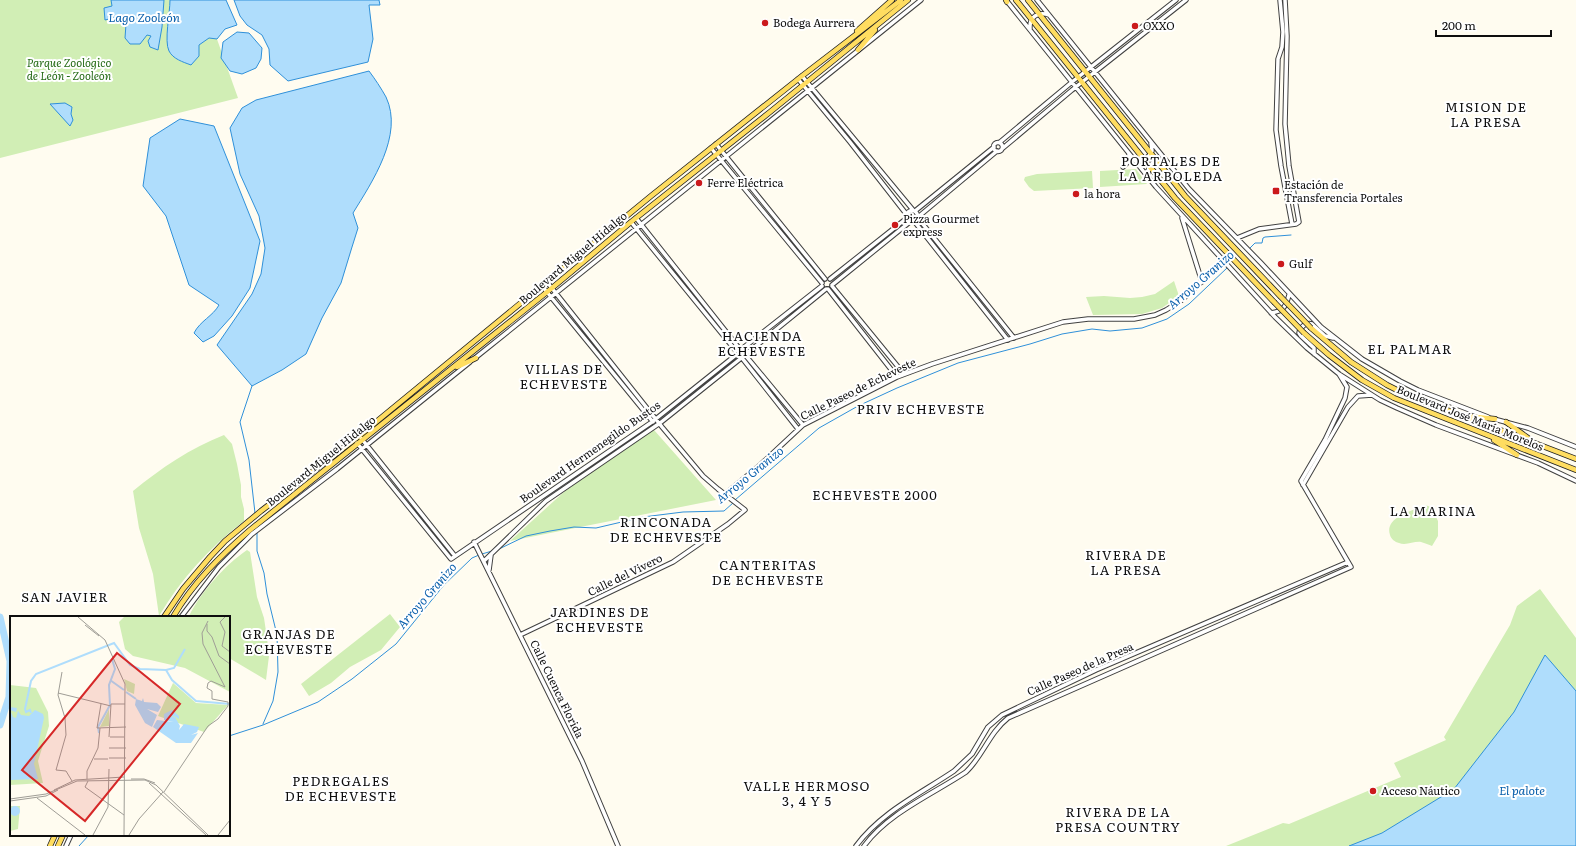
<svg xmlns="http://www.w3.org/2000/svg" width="1576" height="846" viewBox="0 0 1576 846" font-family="Literata,serif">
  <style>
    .green { fill: #d1eeb5 }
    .water { fill: #afddfc; stroke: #2f90d9 }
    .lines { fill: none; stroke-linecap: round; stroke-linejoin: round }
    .stream { stroke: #2f90d9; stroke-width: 1 }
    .river { stroke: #afddfc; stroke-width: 7 }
    .minor-casing { stroke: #414141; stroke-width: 5.5 }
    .major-casing { stroke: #1f1f1f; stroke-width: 6 }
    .minor { stroke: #fff; stroke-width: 3.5 }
    .major { stroke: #ffdd60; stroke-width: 4.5 }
    .major-bridge-casing { stroke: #1f1f1f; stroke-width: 6; stroke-linecap: butt }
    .major-bridge { stroke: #ffdd60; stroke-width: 4.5 }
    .poi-dot { fill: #cb191c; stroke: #fff; stroke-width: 1.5 }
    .labels { text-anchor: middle; stroke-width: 4; stroke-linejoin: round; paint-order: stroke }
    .poi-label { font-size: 11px; fill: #0e0e0e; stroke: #fff; text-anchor: start }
    .park-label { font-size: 11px; font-style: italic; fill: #276c18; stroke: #fff }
    .street-label { font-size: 11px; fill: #0e0e0e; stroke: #fff }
    .water-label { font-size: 12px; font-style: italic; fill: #0c61ac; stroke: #fff }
    .quarter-label { font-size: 13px; letter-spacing: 1px; fill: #0e0e0e; stroke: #fff }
    .inset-river { fill: none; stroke: #afddfc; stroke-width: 2 }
    .inset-road { fill: none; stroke: #9f9d96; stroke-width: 1 }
    .view { fill: #d62828; fill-opacity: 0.15; stroke: #d62828; stroke-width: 2 }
    .inset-edge { fill: none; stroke: #0e0e0e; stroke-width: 2 }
  </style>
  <rect width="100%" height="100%" fill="#fffcf0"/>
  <path class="green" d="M0 0H203L238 98 0 158Z
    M1136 169 1147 184 1100 187V171Z
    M1092 171 1093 188 1034 191 1029 187 1024 180 1025 177 1037 174Z
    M1174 281 1179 296 1162 308 1142 314 1093 315 1086 297 1104 296 1130 298 1142 297 1155 294Z
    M654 430 716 500 510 541 565 491 637 441Z
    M224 435 232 444 237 464 241 485V497L244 509V521C209 548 181 579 159 616L153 574 139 528 133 491C161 468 191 448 224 435Z
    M1425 505 1431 507 1438 521V536L1432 546C1429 545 1425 543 1421 542 1414 541 1406 546 1399 543 1395 542 1391 539 1390 535 1384 517 1413 511 1425 505Z
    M247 550 250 552 257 597 264 618 267 638 269 656 266 680 229 658V617L189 616C201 592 225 565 247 550Z
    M1540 589 1576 638V846H1226L1283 823 1289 824 1401 777 1394 763 1446 740 1444 737 1510 625 1517 606Z
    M390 614 400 627 381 650 350 667 331 683 309 696 301 684Z"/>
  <path class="water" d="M111 0H164L162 27 158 50 150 47 148 41 151 36 147 35 140 44H130L125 38 126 24 121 16 105 20 104 8 112 6Z
    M170 0H226L237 25 225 29 217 39 209 38 199 45V56L191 65C183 62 173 59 169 51 164 41 170 13 170 0Z
    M234 0H379L380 5H369L373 39 368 62 288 81 270 65 269 49 262 35 247 25 240 16Z
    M237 32 249 33 262 48 261 59 256 68 242 74 230 71 221 58 223 42Z
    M369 71C375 79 381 88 386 97 404 135 372 182 353 213L358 228 352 247 341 283 322 318 306 354 282 370 252 386 217 345 252 294 261 274 265 248 259 216 240 174 230 128 242 108 256 100Z
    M65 103 72 107 71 114 73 120 70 126 50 104Z
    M180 119 214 126 260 241 250 288 232 316 214 336 203 342 194 333C200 321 213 316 219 305L189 285 166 216 143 186 150 138Z
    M1545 655 1576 691V846H1349L1382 833 1454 789 1514 712Z"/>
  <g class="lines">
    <path class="stream" d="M1249 249 1255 243H1262L1263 238 1265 237 1291 235
      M252 386 240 422 249 460 255 513
      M735 500 819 428 858 406 897 388 958 363 1030 344 1062 334 1092 329 1110 331 1142 328 1167 319 1189 304 1227 268
      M257 532V551L264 573 267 594 277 635 278 672 273 701 263 724
      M499 549 526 536 550 531 574 527 596 528 643 517 683 512 724 511 733 503
      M482 554 492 551
      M229 736 263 725 318 702 352 679 396 644 444 585 472 558 479 555
      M79 846 89 835"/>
    <path class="river" d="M0 617 10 661 9 697 0 725"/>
    <g class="minor-casing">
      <path id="minor" d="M1006 0 1156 187 1275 317 1307 348 1339 374 1380 400 1397 408 1436 425 1538 463 1576 481
        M1037 0 1189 189 1261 263 1321 327 1362 359 1400 381 1418 390 1488 417
        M1280 0 1283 32 1282 47 1278 59 1276 130 1281 166 1292 224
        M1030 29C1029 17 1038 11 1049 15
        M802 76 913 210
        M798 79 850 142 907 215
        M1000 142 1072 82 1176 0
        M993.5 147a4.5 4.5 0 1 1 9 0a4.5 4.5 0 1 1-9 0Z
        M716 144 825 279
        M711 148 822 283
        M1003 148 1072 90 1186 0
        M1133 158C1141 162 1148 159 1152 151L1151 143
        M1123 167 1129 161V154
        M1148 177C1147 168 1151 162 1159 160L1167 164
        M906.5 216a5.5 5.5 0 1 1 11 0a5.5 5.5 0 1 1-11 0Z
        M915 211 994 147
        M918 217 997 151
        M636 218 739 348
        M918 218 1014 338
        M1182 218 1202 282
        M914 221 1008 340
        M631 222 736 351
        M1237 238 1259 229 1296 224 1299 222 1289 166 1285 124 1287 36 1285 0
        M830 279 907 218
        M832 285 911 221
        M542 286 653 422
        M832 286 904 374
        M828 289 897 377
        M1271 313C1284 311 1286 306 1289 295
        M743 348 822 286
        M746 354 826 289
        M1314 354V348L1301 336 1299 333C1300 327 1306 322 1312 324L1325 336 1333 338
        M746 356 803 425
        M475 358 921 0
        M742 358 798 429
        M1494 419 1528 428 1576 447
        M361 438 455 556
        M357 443 451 559 652 422 736 355
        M1303 485 1348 407 1358 396 1372 395
        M725 494 760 465 803 425 897 377 932 364 1063 322 1088 319H1134L1155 315 1166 310 1182 300 1224 261
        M474 542 582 761 618 846
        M484 561 546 501 660 423 740 359
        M489 570 491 555
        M181 617 219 567 252 534 337 469 470 362
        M520 635 673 562 728 524 745 510 718 489 703 476 662 427 547 282
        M66 846 71 835
        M856 846C881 812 920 794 954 771L972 754 988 727 1002 715 1096 670 1348 562
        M864 846C888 813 933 794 966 772 983 756 989 733 1008 718L1351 567 1301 481 1325 440 1345 398 1347 387 1339 374"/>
    </g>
    <g class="major-casing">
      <path id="major" d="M1006 0 1007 2
        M1016 0 1175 198 1274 302
        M1028 0 1185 196 1280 296
        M857 31 892 0
        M858 50 875 30
        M1311 328 1351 362 1387 385 1407 395 1532 442 1576 459
        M1304 333 1329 355 1362 380 1394 398 1576 470
        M457 367 476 358
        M1467 416 1495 419
        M1506 422 1528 438
        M1494 440 1517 455
        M164 617 183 589 210 557 225 541 261 511 359 436 651 196 802 76 901 0
        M173 617C193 583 220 556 250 530L552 288 631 222 770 112 908 0
        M50 846 55 835
        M58 846 63 835"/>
    </g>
    <use href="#minor" class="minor"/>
    <use href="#major" class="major"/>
    <g class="major-bridge-casing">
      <path id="major-bridge" d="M1280 296 1311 328
        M1274 302 1304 333"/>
    </g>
    <use href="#major-bridge" class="major-bridge"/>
  </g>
  <g class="poi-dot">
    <circle cx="765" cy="23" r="4"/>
    <circle cx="1135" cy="26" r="4"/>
    <circle cx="699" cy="183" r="4"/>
    <rect x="1272" y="187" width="8" height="8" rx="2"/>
    <circle cx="1076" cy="194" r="4"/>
    <circle cx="895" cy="225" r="4"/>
    <circle cx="1281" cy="264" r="4"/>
    <circle cx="1373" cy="791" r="4"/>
  </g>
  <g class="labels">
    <g class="poi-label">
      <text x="773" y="27">Bodega Aurrera</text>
      <text x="1143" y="30">OXXO</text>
      <text x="707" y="187">Ferre Eléctrica</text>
      <text x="1284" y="189">Estación de<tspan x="1284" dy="13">Transferencia Portales</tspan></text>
      <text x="1084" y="198">la hora</text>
      <text x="903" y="223">Pizza Gourmet<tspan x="903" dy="13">express</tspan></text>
      <text x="1289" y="268">Gulf</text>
      <text x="1381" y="795">Acceso Náutico</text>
    </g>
    <g class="park-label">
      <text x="69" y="67">Parque Zoológico<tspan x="69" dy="13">de León - Zooleón</tspan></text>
    </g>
    <g class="street-label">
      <text transform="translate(573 258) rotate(-40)" y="4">Boulevard Miguel Hidalgo</text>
      <text transform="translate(858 389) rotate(-26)" y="4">Calle Paseo de Echeveste</text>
      <text transform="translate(1470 418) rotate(22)" y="4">Boulevard José María Morelos</text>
      <text transform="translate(590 452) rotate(-35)" y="4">Boulevard Hermenegildo Bustos</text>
      <text transform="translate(321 461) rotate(-39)" y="4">Boulevard Miguel Hidalgo</text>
      <text transform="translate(625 575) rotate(-26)" y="4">Calle del Vivero</text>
      <text transform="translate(1080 669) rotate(-24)" y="4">Calle Paseo de la Presa</text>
      <text transform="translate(557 689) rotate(64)" y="4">Calle Cuenca Florida</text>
    </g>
    <g class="water-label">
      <text x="144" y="22">Lago Zooleón</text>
      <text transform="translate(1201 280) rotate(-41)" y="4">Arroyo Granizo</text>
      <text transform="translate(750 475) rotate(-39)" y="4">Arroyo Granizo</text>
      <text transform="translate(427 596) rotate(-49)" y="4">Arroyo Granizo</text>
      <text x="1522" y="795">El palote</text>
    </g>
    <g class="quarter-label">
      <text x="1486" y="112">MISION DE<tspan x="1486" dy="15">LA PRESA</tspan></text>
      <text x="1171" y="166">PORTALES DE<tspan x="1171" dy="15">LA ARBOLEDA</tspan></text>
      <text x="762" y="341">HACIENDA<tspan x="762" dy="15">ECHEVESTE</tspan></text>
      <text x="1410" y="354">EL PALMAR</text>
      <text x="564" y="374">VILLAS DE<tspan x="564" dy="15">ECHEVESTE</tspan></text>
      <text x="921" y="414">PRIV ECHEVESTE</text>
      <text x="875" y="500">ECHEVESTE 2000</text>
      <text x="1433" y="516">LA MARINA</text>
      <text x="666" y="527">RINCONADA<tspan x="666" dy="15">DE ECHEVESTE</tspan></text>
      <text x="1126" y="560">RIVERA DE<tspan x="1126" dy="15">LA PRESA</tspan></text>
      <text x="768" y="570">CANTERITAS<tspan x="768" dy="15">DE ECHEVESTE</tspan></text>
      <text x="65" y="602">SAN JAVIER</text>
      <text x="600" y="617">JARDINES DE<tspan x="600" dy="15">ECHEVESTE</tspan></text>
      <text x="289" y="639">GRANJAS DE<tspan x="289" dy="15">ECHEVESTE</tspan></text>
      <text x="341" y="786">PEDREGALES<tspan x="341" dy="15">DE ECHEVESTE</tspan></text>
      <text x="807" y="791">VALLE HERMOSO<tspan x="807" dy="15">3, 4 Y 5</tspan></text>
      <text x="1118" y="817">RIVERA DE LA<tspan x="1118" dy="15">PRESA COUNTRY</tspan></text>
    </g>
  </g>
  <g transform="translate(10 616)">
    <rect width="220" height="220" fill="#fffcf0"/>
    <path d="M114 1H220V76L175 52 123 40 115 33 109 6ZM114 63 125 68 124 78 117 75ZM163 67 186 87 218 89 194 116 148 100ZM0 69 26 72 38 96 39 110 28 145 33 167 0 169ZM99 93V110L90 111ZM0 190H10L8 213 0 215Z" fill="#d1eeb5"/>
    <path d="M133 82 134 86 147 87 151 91 148 96 137 93 147 99 142 111 135 107 125 89 126 83 132 85ZM0 91 7 92 6 96 0 94 3 101 6 102 8 95 11 99 19 100 25 94 33 98 34 102 24 148 28 163 0 164ZM162 94 169 100V103L164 100H161L165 101 170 110 169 114 174 108 189 111 187 116 181 119 188 117 181 127H166L143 111 147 104 164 106 154 104V98ZM0 195a5 5 0 1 1 10 0a5 5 0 1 1-10 0Z" fill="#afddfc"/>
    <path class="inset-river" d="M156 54 164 52 175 33M100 64 114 74M116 76 126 83M21 97 20 94 16 96 15 93 21 65 26 58 104 27 120 49 130 53 156 54 162 64 186 85 220 88M89 117 88 111 100 89 99 69 105 53 102 43"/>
    <path class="inset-road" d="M68 1 95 24 115 68 114 219M215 1 210 6 215 16 212 30 220 36M198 5 192 17 193 28 215 71M197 8V15L202 21 209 40 220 48M75 9 89 20M52 56 48 79 55 102 56 119 46 154 56 155 62 165M48 77 101 90M91 88 87 112 116 111M99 121 101 88H115M100 121H114M99 132H116M99 142H116M84 143H98M77 163V155L88 132 90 112M121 163H134L145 167M78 165 75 171 114 199M139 167 196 219M44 174 65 164 114 161M154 176 198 110 208 103 218 90V86L202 83V75L197 72 198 67 201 65 215 71M27 182 75 219M0 183 36 178 67 165 135 164 146 169 198 219M0 185 36 180 48 174M83 219 98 191 99 153M119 219 129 203 153 176M208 219 220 204"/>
    <path class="view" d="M107 37 170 88 75 205 12 154Z"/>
    <rect width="220" height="220" class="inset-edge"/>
  </g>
  <path d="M1436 30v6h115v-6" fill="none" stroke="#0e0e0e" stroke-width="2"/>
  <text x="1442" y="30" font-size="12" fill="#0e0e0e" stroke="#ffffff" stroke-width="3" paint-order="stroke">200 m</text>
</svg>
